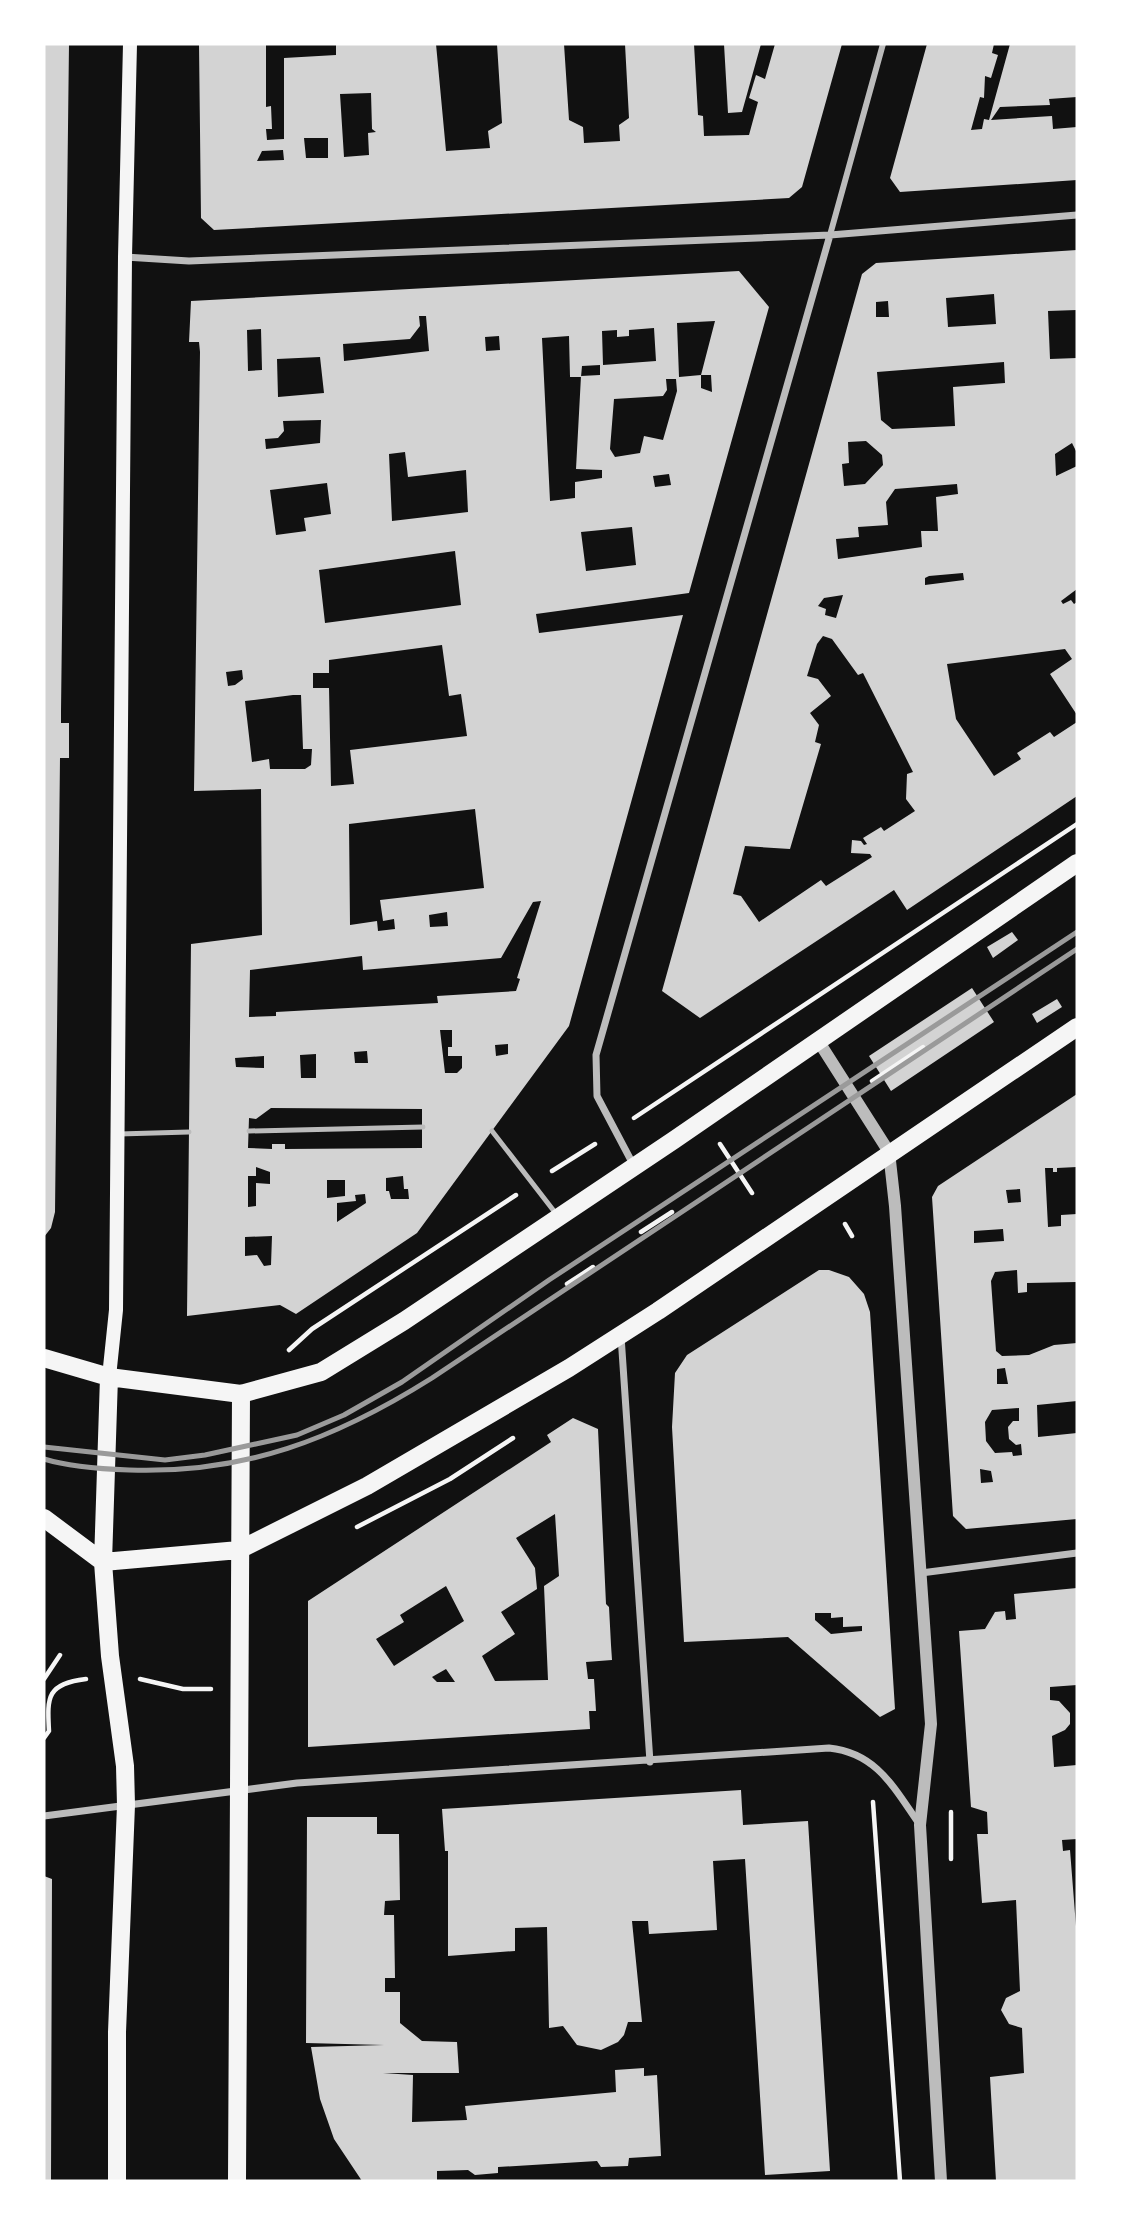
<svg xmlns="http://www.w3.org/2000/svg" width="1121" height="2225" viewBox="0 0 1121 2225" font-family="Arial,sans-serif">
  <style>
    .building { fill: #d3d3d3; fill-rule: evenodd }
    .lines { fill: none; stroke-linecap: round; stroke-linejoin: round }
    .path { stroke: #f5f5f5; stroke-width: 4.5 }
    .service { stroke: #bcbcbc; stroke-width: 5 }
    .pedestrian { stroke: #bcbcbc; stroke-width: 6 }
    .minor { stroke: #bcbcbc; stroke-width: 7 }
    .tertiary { stroke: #bcbcbc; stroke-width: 12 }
    .secondary { stroke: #f5f5f5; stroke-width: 14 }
    .primary { stroke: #f5f5f5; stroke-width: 18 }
    .rail { stroke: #9a9a9a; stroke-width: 5 }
  </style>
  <rect width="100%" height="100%" fill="#111"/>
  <path class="building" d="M44 44H69L61 712V723H69V758H60L55 1212 51 1228 44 1237Z
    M199 44H266V107L271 106 272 129H266L267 140 284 139V58L336 55V44H436L446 151 490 148 488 131 502 123 497 44H564L569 120 583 127 584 143 620 141 619 125 629 118 625 44H694L698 115 703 116 704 136 749 135 758 102 749 98 756 75 765 79 775 44H842L802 187 789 198 214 230 201 218ZM371 93 372 129 376 132 368 133 369 155 344 157 340 94ZM304 138H328V158H306ZM283 150 284 160 257 161 262 151Z
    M724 44H761L742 112 728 113Z
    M927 44H994L992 53 998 55 991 78 985 76 984 98 980 97 971 130 982 129 984 119 989 120 1010 44H1077V97L1049 99 1050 105 1000 107 991 120 1052 116 1053 129 1077 127V180L900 192 890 178Z
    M1077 250V310L1048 311 1050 359 1077 358V453L1072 443 1055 454 1056 476 1077 466V589L1061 601 1063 604 1071 600 1074 604 1077 602V715L1050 674 1072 659 1065 649 947 664 956 719 994 776 1021 759 1017 753 1050 732 1054 737 1077 722V796L907 910 894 890 700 1018 662 991 862 274 876 263ZM994 294 996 324 948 327 946 298ZM888 301 889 317H876V302ZM1004 362 1005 383 953 387 955 426 892 429 881 420 877 372ZM866 441 882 455 883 465 865 484 844 486 842 464 849 463 848 442ZM957 484 958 494 936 497 938 531H921L922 547 838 559 836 539 859 537 858 527 888 525 886 502 895 489ZM963 573 964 580 925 585V578L929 576ZM843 595 836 618 825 615 826 609 818 606 824 598ZM823 636 832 639 858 675 863 673 913 772 907 774 906 799 915 811 884 831 881 827 863 838 867 844 864 845 861 841 852 840 851 853 870 854 872 857 826 886 821 880 759 922 741 896 733 894 745 846 790 849 821 744 815 742 819 725 810 713 831 696 818 679 807 676 817 644Z
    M739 271 769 307 689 593 536 614 539 633 683 615 569 1026 417 1233 296 1314 280 1305 187 1316 191 944 262 935 261 789 194 791 200 352 199 342H189L191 301ZM419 316H426L429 351 344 361 343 344 410 339 420 326ZM715 321 701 375H711L712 392 701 388V375L679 377 677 323ZM654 328 656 361 603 365 602 331 617 330V337L629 336V330ZM261 329 262 370 248 371 247 330ZM499 336 500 350 486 351 485 337ZM569 336 570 377H581L582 366 600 365V375L581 376 576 469 602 470V478L575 482V498L550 501 542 338ZM320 357 324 393 278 397 277 359ZM666 379H676L677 391 663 440 644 436 640 453 615 457 610 449 614 399 663 396 667 390ZM321 420 320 443 266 449 265 439 278 438 284 431 283 421ZM405 452 408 477 466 470 468 512 392 521 389 454ZM669 474 671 485 655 487 653 476ZM327 483 331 514 304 518 306 531 276 535 270 490ZM632 527 636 565 586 571 581 532ZM455 551 461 605 325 623 319 570ZM442 645 449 696 461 694 467 736 350 750 354 784 331 786 329 688H313V673H329V660ZM242 670 243 679 235 685 228 686 226 672ZM293 695H301L303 749H312L311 765 305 769H270L269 759 252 762 245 701ZM475 809 484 888 380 900 383 921 394 919 395 929 378 931 377 921 350 925 349 824ZM541 901 517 978 520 979 516 991 437 996 438 1003 276 1012V1016L249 1017 250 970 362 956 363 970 501 958 533 902ZM447 912 448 926 430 927 429 915ZM440 1030H452V1047H448V1056H462V1068L457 1073H445ZM508 1044V1054L496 1056 495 1045ZM367 1051 368 1063H355L354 1052ZM316 1054V1078H301L300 1055ZM264 1056V1068L236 1067 235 1058ZM271 1108 422 1109V1148L285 1149V1144H272V1149L248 1148 249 1118 256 1119ZM256 1167 270 1172V1184L256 1183V1206L248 1207V1176H256ZM403 1176 404 1189H408L409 1199H391L389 1191H386V1178ZM327 1180H345V1196L327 1198ZM365 1194 366 1203 337 1222V1203L356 1201 355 1195ZM272 1236 271 1265 264 1266 257 1255 245 1256V1237Z
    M1012 932 1018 940 993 958 987 947Z
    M972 988 994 1022 891 1091 869 1056Z
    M1057 999 1062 1007 1037 1023 1032 1014Z
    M1077 1094V1167L1057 1168V1172H1053V1168H1045L1048 1227 1061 1226V1215L1077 1214V1282L1027 1283V1292L1018 1293 1017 1270 995 1272 991 1281 996 1351 1002 1356 1029 1355 1054 1345 1077 1343V1401L1037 1405 1038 1437 1077 1433V1519L966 1529 953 1516 932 1197 938 1186ZM1020 1189 1021 1202 1008 1203 1006 1190ZM1003 1229 1004 1241 974 1243V1231ZM1005 1368 1008 1384H997V1369ZM1019 1408V1421H1013L1008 1427 1009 1439 1016 1445 1021 1444 1022 1455 1013 1456 1012 1452 995 1453 986 1441 985 1422 992 1410ZM980 1469 991 1471 993 1482 981 1483Z
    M819 1270H829L849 1277 864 1294 870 1312 895 1709 880 1717 788 1637 684 1642 672 1427 675 1373 687 1355ZM815 1613H831V1618L843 1617V1627L862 1626V1631L831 1634 815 1620Z
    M573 1418 598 1429 606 1604 609 1607 611 1645 612 1660 586 1662 588 1679H594L596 1711H589L590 1729 308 1747V1601L551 1442 547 1435ZM555 1514 559 1576 544 1586 548 1680 495 1681 482 1656 515 1634 501 1612 537 1589 535 1568 516 1538ZM446 1586 464 1621 394 1666 376 1639 404 1622 400 1615ZM446 1669 455 1682H437L432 1677Z
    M1077 1588V1685L1050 1687V1700L1059 1701 1070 1713V1724L1065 1730 1052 1736 1054 1767 1077 1765V1839L1062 1840 1063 1851 1070 1850 1077 1939V2181H996L990 2077 1024 2073 1022 2028 1009 2024 1001 2010 1006 1998 1020 1991 1016 1900 982 1903 977 1834H988L987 1812 971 1807 959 1631 985 1629 995 1612 1005 1611 1006 1620 1016 1619 1014 1594Z
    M741 1790 743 1825 808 1821 830 2171 765 2175 745 1859 713 1861 717 1930 649 1934 648 1921H632L642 2022H628L624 2035 618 2042 601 2050 577 2045 563 2026 549 2028 547 1927 515 1928V1951L448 1956V1851H445L442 1809Z
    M307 1817H377V1834H399L400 1900 385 1901 384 1915H394L395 1978H385V1992H400V2023L422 2041 457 2042 459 2073H383L413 2075 412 2122 467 2120 465 2106 616 2092 615 2070 644 2068V2076L657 2075 661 2156 629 2158 628 2166 601 2167 597 2161 498 2167V2173L475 2175 468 2170 437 2171V2181H362L334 2139 320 2099 311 2047 384 2045 306 2043Z
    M44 1876 52 1879 51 2181H44Z"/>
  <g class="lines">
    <path class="path" d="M872 1081 923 1047
      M634 1118 1077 824
      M720 1144 752 1193
      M552 1171 595 1144
      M845 1224 852 1236
      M641 1232 672 1212
      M567 1284 593 1267
      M289 1350 312 1329 516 1195
      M357 1527 450 1479 513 1438
      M44 1679 60 1655
      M140 1679 183 1689H211
      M44 1738 49 1731C47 1696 47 1684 86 1679
      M873 1802 900 2181
      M951 1812V1859"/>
    <path class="service" d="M249 1131 423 1127
      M492 1131 557 1215
      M119 1134 189 1132"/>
    <path class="pedestrian" d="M830 235 883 44"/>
    <path class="minor" d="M125 257 189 261 830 235 1077 215
      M634 1166 597 1096 596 1055 830 235
      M621 1336 650 1762
      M921 1573 1077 1553
      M44 1816 297 1783 829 1748C877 1753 894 1788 920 1825"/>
    <path class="tertiary" d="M819 1042 889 1152 895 1206 931 1724 920 1825 941 2181"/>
    <path class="secondary" d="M109 1377 116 1310 125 257 130 44"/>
    <path class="primary" d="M44 1358 109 1377 241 1394 321 1372 404 1321 674 1140 1077 863
      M109 1377 103 1562 110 1656 125 1766 126 1805 117 2032V2181
      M44 1518 103 1562
      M103 1562 239 1550 367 1486 569 1368 658 1311 1077 1027
      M237 2181 241 1394"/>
    <path class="rail" d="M44 1447 165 1460 205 1455 297 1435 344 1415 402 1382 549 1280 1077 932
      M44 1459C70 1467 101 1469 129 1470 245 1474 335 1439 432 1378L1077 949"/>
  </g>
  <rect width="1121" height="2225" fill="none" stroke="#ffffff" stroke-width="91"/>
</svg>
